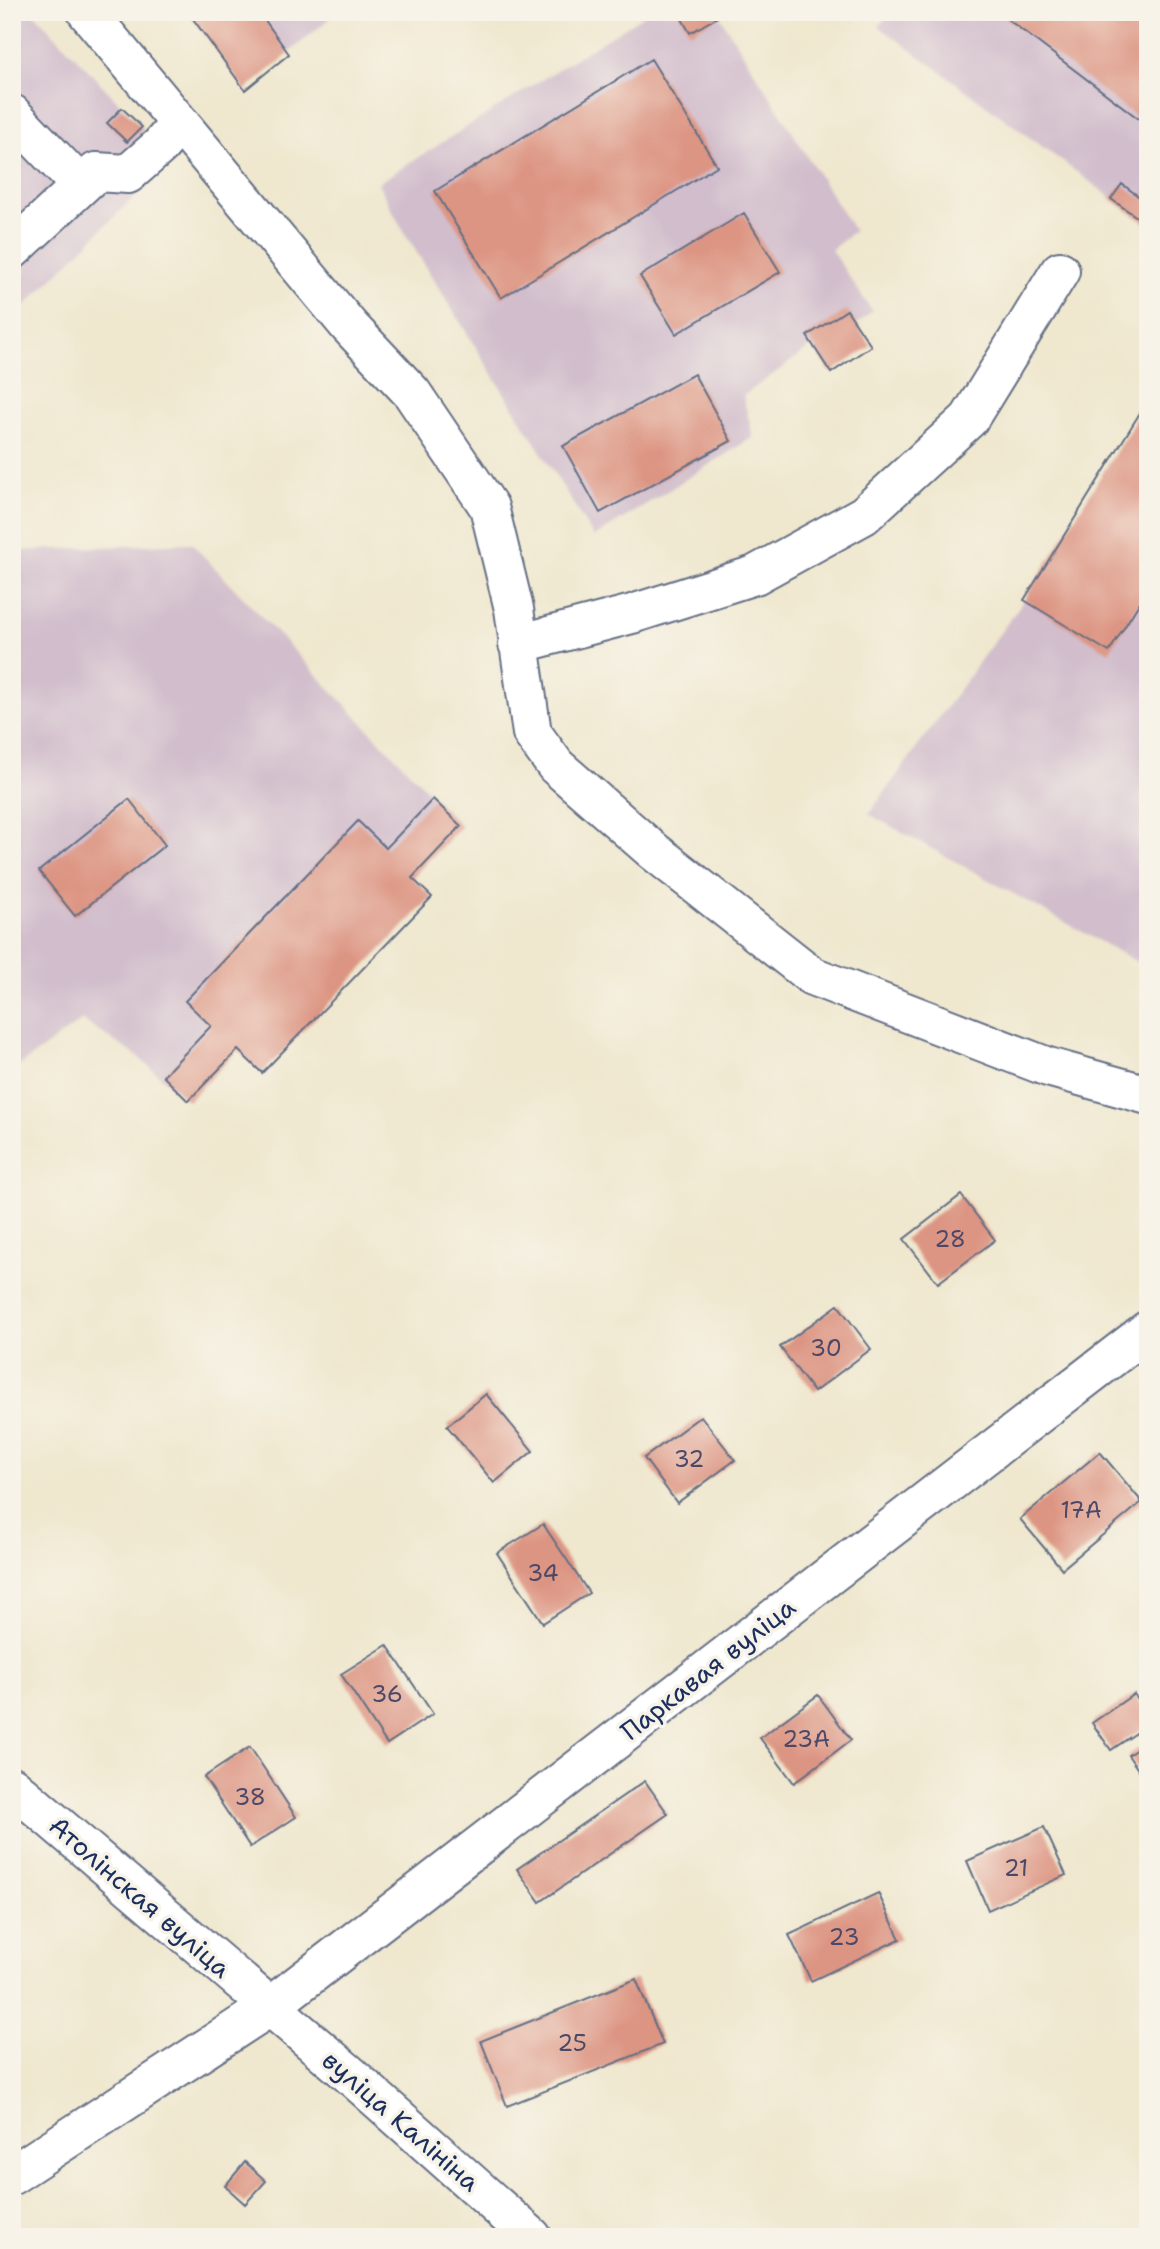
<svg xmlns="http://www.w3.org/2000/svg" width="1160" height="2249" viewBox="0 0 1160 2249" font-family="'Shantell Sans',sans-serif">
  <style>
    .industrial { fill: #d1bdcc }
    .building { fill: #dd9583 }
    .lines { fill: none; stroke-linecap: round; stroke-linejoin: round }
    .minor-casing { stroke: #656f85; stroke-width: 42 }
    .minor { stroke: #fff; stroke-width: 38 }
    .labels { text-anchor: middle; stroke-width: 7; stroke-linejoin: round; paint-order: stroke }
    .number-label { font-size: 23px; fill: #4c4867 }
    .street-label { font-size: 26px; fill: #1b2f5e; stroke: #f7f3e8 }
  </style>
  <rect width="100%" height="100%" fill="#f7f3e8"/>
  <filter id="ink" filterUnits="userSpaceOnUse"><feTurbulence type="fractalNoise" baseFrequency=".0143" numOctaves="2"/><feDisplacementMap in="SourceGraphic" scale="14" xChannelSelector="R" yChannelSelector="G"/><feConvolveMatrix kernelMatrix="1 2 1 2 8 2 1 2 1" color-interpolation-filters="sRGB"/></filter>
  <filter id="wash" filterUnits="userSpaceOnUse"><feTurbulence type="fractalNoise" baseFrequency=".00686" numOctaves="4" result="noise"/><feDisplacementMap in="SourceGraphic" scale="28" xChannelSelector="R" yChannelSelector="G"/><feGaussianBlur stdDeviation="1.57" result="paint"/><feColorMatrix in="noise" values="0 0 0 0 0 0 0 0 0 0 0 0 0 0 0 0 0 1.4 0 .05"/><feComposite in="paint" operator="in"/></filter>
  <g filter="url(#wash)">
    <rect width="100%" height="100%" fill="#efe7ce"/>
    <path class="industrial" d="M12 12H33L172 159 12 319Z
      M188 12H337L245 90Z
      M649 12H717L854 231 831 250 872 311 857 324 871 346 831 373 812 346 743 396 753 437 594 537 401 227 378 183Z
      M890 12H1148L1147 224 879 26Z
      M1148 400V968L869 814 1024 600Z
      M191 543 461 826 412 877 432 897 262 1073 238 1050 188 1101 137 1056 82 1020 12 1071V551Z"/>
    <g id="blocks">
      <path class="building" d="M188 12H259L289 54 245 90Z
        M678 12H717L719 16 690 33Z
        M998 12H1148V119L1143 122Z
        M651 59 717 166 501 298 435 191Z
        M122 108 142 127 127 142 107 123Z
        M1122 184 1141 198 1148 189 1147 224 1111 199Z
        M744 213 780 272 676 334 640 276Z
        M847 310 871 346 831 373 807 336Z
        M694 374 731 441 600 513 563 446Z
        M1148 400V589L1109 652 1024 600Z
        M129 799 165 845 75 916 39 871Z
        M433 799 461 826 412 878 432 897 262 1073 238 1050 188 1101 163 1076 211 1026 185 1001 358 821 386 848Z
        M961 1195 995 1240 938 1283 904 1239Z
        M838 1305 871 1349 814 1392 780 1347Z
        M486 1394 533 1451 494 1483 447 1426Z
        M701 1416 735 1460 677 1503 644 1458Z
        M1100 1452 1142 1502 1062 1569 1020 1519Z
        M543 1524 589 1593 543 1623 497 1553Z
        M387 1645 433 1714 387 1744 341 1674Z
        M1134 1694 1148 1715V1725L1111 1750 1092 1723Z
        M818 1695 851 1740 794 1783 760 1738Z
        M1148 1742V1784L1128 1755Z
        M250 1747 296 1817 250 1847 204 1777Z
        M645 1781 668 1814 540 1902 517 1869Z
        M1044 1827 1066 1875 988 1910 967 1861Z
        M878 1893 900 1939 811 1981 789 1935Z
        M636 1979 663 2044 507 2106 481 2041Z
        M245 2162 266 2181 245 2204 225 2186Z"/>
    </g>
  </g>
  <g filter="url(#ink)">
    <use href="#blocks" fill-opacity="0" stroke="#656f85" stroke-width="2"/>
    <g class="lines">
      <g class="minor-casing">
        <path id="minor" d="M87 12 349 326 412 393 489 507 514 609 532 733 556 766 651 849 812 976 1048 1067 1148 1095
          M12 114 81 186
          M12 250 96 172 128 174 160 146 178 125
          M518 644 632 614 755 575 864 515 969 419 1060 271
          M12 1786 348 2073 532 2237
          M12 2175 268 2008 1148 1330"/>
      </g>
      <use href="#minor" class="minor"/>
    </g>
  </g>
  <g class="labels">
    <g class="number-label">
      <text x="950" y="1247">28</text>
      <text x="826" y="1356">30</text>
      <text x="689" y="1467">32</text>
      <text x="1081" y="1518">17А</text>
      <text x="543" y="1581">34</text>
      <text x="387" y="1702">36</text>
      <text x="806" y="1747">23А</text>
      <text x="250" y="1805">38</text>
      <text x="1016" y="1876">21</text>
      <text x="844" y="1945">23</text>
      <text x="572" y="2051">25</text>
    </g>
    <g class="street-label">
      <text transform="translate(708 1669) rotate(-38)" y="9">Паркавая вуліца</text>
      <text transform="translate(140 1897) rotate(41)" y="9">Атолінская вуліца</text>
      <text transform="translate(401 2121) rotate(41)" y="9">вуліца Калініна</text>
    </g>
  </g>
  <rect width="1160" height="2249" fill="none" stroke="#f7f3e8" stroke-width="42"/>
</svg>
